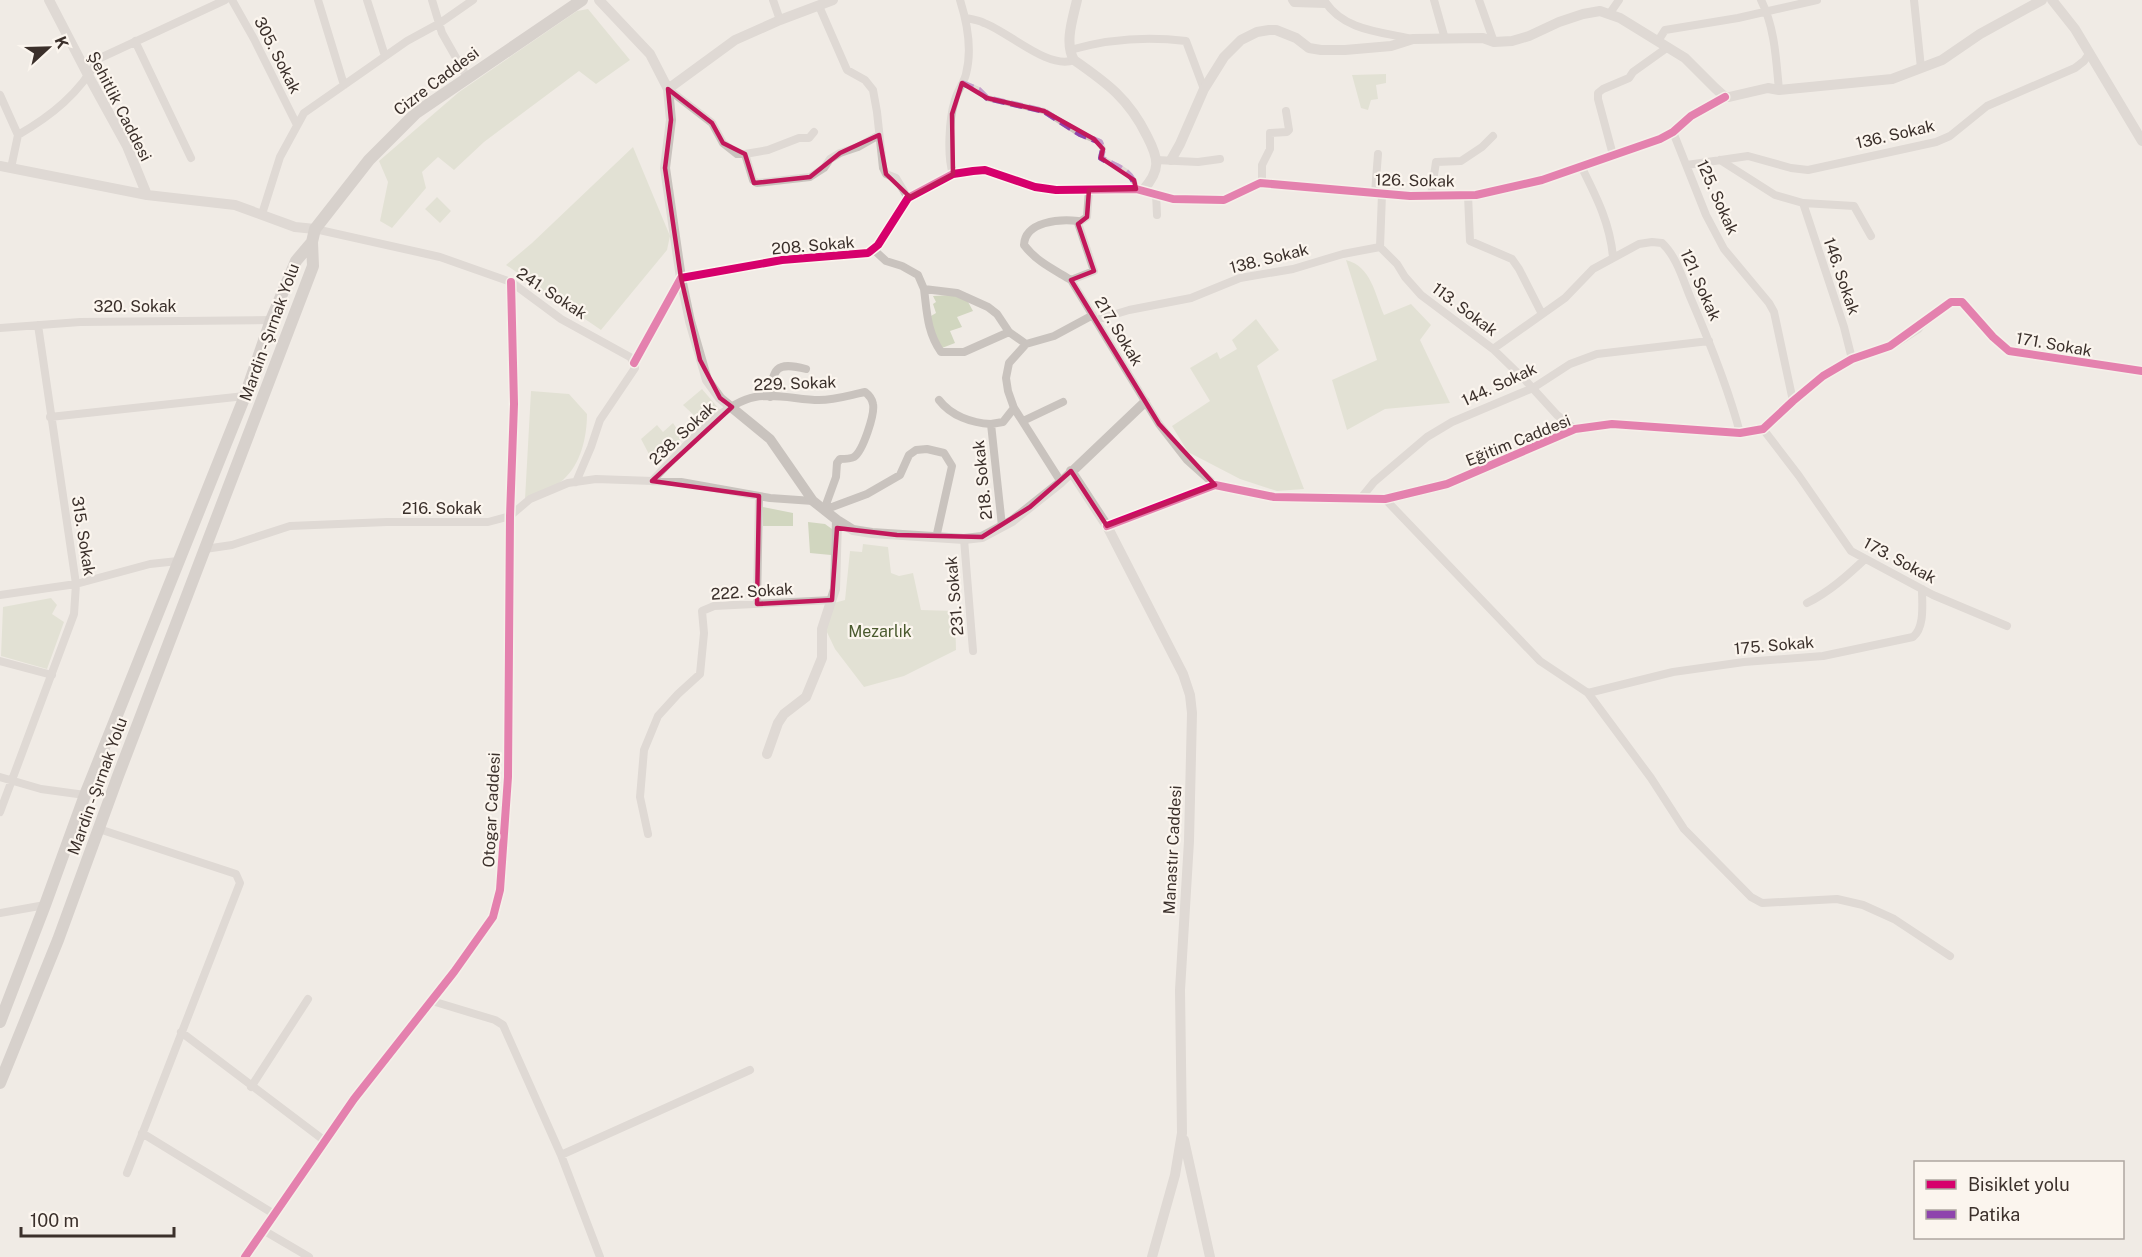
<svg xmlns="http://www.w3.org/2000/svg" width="2142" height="1257" viewBox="0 0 2142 1257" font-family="'Public Sans',sans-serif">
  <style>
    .green { fill: #d1d6bf }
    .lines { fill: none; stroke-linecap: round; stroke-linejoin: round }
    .pedestrian { stroke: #c9c3be; stroke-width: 6 }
    .minor { stroke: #c9c3be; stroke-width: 8 }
    .tertiary { stroke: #c9c3be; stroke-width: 10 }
    .primary { stroke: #b8b1ad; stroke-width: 12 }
    .quiet { stroke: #8e44ad; stroke-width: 6; stroke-dasharray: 12 6; stroke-linecap: butt }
    .cycleway-casing { stroke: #fbf5ee; stroke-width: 11 }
    .cycleway { stroke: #d6006c; stroke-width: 8 }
    .marked { fill: none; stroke: #c2185b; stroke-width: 4.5; stroke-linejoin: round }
    .labels { text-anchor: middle; stroke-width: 4.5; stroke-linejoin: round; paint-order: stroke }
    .street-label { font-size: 16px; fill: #3b302b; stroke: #fbf5ee }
    .park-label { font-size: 16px; fill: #4a5a2e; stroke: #fbf5ee }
  </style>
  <rect width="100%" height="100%" fill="#f0ebe5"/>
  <path class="green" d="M588 9 630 60 596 84 579 71 484 142 454 170 438 157 422 172 426 188 392 228 380 221 388 182 379 161 459 92 577 11Z
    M1386 74V83L1376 85 1378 99 1371 100 1368 110 1361 108 1352 75Z
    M633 147 670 236 667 250 601 330 506 265 532 243Z
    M437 197 451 211 440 223 425 209Z
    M1346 260C1371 266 1375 294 1384 315L1411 304 1431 325 1420 340 1450 403 1385 409 1347 430 1332 380 1377 360Z
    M953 295 967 300 973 311 957 317 962 327 950 331 955 343 942 348 934 334 931 316 936 313 933 304 936 302 933 296Z
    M1256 319 1279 350 1257 366 1304 489 1277 491 1240 479 1188 452 1172 426 1210 401 1190 368 1217 352 1220 359 1237 349 1232 340Z
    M702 389 720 410 703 424 683 405Z
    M531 391 569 394 587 414C587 437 581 464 563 480 554 488 537 493 525 499Z
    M673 423 683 438 651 458 641 439 657 425 663 432Z
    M763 507 793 513V526H763Z
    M808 522 825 524 832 529 831 555 810 553Z
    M863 544 888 547 891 573 899 576 913 573 921 610 955 611 956 650 904 676 864 687 835 649 825 628 834 603 845 600 850 551 862 552Z
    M51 598 57 605 52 614 64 622 47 669 1 656 3 607Z"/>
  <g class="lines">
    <path class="pedestrian" d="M962 83 979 90 987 98 1044 111 1080 134 1100 142 1103 149 1101 158C1117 167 1133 170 1136 189"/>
    <path class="minor" d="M232 0 254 39 297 125
      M318 0 344 85
      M367 0 385 56
      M432 0 442 33 467 77
      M773 0 780 20
      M1292 0 1294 3 1326 4
      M1324 0C1343 31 1381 32 1413 39
      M1434 0 1445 39
      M1479 0 1494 42
      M1761 0C1775 28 1776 59 1779 90
      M1914 0 1921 68
      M819 6 847 70 865 80 873 90 877 112 883 168 886 174 896 178 908 198
      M1610 13 1619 0
      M966 18C972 19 979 20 984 23 1009 32 1048 70 1074 60
      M135 41 191 158
      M1658 41 1665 30 1738 18 1817 0
      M1070 50C1108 39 1146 36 1186 41L1204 89
      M668 89 712 123 723 143 737 154H745L753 180 757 183 810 177 824 168 830 159 840 153 858 147 879 135
      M0 95 18 135 11 168
      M1673 132 1706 215 1724 249 1769 303 1774 312 1793 401
      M18 135C51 116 80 93 98 59L225 0
      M745 154 768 150 799 138H809L814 132
      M1613 155 1598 99V93L1603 89 1629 78 1633 72 1668 47
      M1156 160 1198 162 1220 159
      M1720 160 1775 195 1803 203 1854 206 1871 236
      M1687 165 1748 156 1791 168 1808 170 1936 142 1950 136 1987 106 2075 68 2084 61 2089 54
      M1581 166C1596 196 1610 223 1613 257
      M953 174C947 157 949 118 955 100 957 91 964 83 966 74 972 51 967 22 960 0
      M1262 183V165L1270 149V133L1287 132 1289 130 1286 111
      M1089 190 1087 217 1078 223 1094 271 1071 280 1159 424 1187 460 1215 485
      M1156 193 1157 215
      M1375 193 1378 154
      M1382 194 1380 247 1397 264 1405 277 1421 295 1493 349 1526 381 1557 415 1575 429
      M1431 195 1436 162 1461 161 1482 147 1493 136
      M1468 195 1470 241 1512 259 1519 269 1542 314
      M1803 203 1844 327 1852 359
      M262 214 280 157 304 113 407 41 440 23 473 0
      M315 229 440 257 511 282 561 319 630 357 634 363 635 368 600 420 591 447 576 482
      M874 250 886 261 902 266 918 275 924 289 957 293 988 307 997 314 1009 332 1026 344
      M1071 280C1053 269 1037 262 1024 245 1025 221 1060 219 1078 221
      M924 289C927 312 927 332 941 352H964L1009 332
      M1096 320 1129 310 1191 298 1240 278 1293 269 1343 254 1380 247
      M0 328 80 322 271 320
      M1918 328 1951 302H1962L1993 337 2009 351 2142 371
      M1493 349 1565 298 1593 269 1639 244 1652 242 1662 243C1677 257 1683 280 1691 299 1710 343 1728 387 1740 433
      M634 363 681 278 782 260 868 253 878 245 908 198 953 174 973 171 985 170 1035 187 1056 190 1136 189 1173 199 1224 200 1260 183 1410 196 1476 195 1542 180 1660 139 1673 132 1691 116 1725 97
      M770 397C773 369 775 361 806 369
      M939 400C951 416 972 423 991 424
      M50 417 245 396
      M1023 421 1063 402
      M1763 429 1799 476 1851 551 1933 595 2007 626
      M652 481C677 456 720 403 755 397 776 393 799 400 819 400 835 400 850 395 865 392 869 395 872 398 873 404 875 414 863 451 854 457 850 459 844 459 840 459L837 463 836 477 824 510
      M1061 482 1014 408 1008 391 1006 378 1009 363 1026 344 1054 336 1093 315
      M1361 498 1374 482 1427 437 1452 422 1533 388 1570 364 1597 354 1709 341
      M1385 499 1540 661 1588 693 1651 778 1684 829 1751 897 1762 903 1837 899 1863 905 1894 919 1950 956
      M824 510 867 494 900 475 909 455 916 450 927 449 944 453 952 466 936 538
      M1002 526 991 424 1003 422 1014 408
      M964 539 973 651
      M205 549 232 545 290 526 387 522H488L510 516 530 499 568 483 596 479 681 482 770 498 813 501
      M0 595 76 584 150 564 178 561
      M1807 603C1829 592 1847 576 1865 559
      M757 604 759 496
      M0 661 52 675
      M1588 693 1673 672 1744 662 1823 656 1913 637C1925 627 1922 604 1922 589
      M0 777 41 789 85 795
      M0 812 74 614 76 584 38 325
      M99 829 236 874 240 883 127 1173
      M648 834 640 797 644 750 658 716 678 694 700 674 704 633 702 611 714 606 832 600
      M0 913 45 905
      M432 1001 495 1020 503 1025 561 1155 600 1257
      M181 1032 325 1141
      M251 1087 308 999
      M142 1133 274 1214
      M561 1155 750 1070
      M263 1230 309 1257"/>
    <path class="tertiary" d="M49 0 89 77 127 146 147 195
      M599 0 650 54 668 89 671 120 665 168 681 278 690 321 707 380 720 398 770 439 813 501 837 520 853 530 872 533 964 539 982 537 1012 521 1061 482 1145 402
      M1077 0C1073 18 1064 43 1074 60 1107 83 1129 99 1147 136 1159 159 1161 170 1143 190
      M2052 0 2075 29 2142 141
      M668 89 735 40 780 20 833 0
      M1171 160 1180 144 1204 89 1224 57 1241 40 1257 32 1269 30H1276L1296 38 1309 48 1321 50H1345L1391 46 1413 39 1483 38 1494 42 1512 41 1529 36 1559 22 1583 14 1600 11 1620 18 1685 58 1715 88 1725 97H1729L1768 88 1779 90 1892 79 1942 60 1980 34 2042 0
      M0 166 147 195 235 205 295 227 315 229
      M1071 471 1107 526 1183 674 1190 695 1192 713 1189 841 1180 990 1182 1133 1175 1175 1152 1257
      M1107 526 1215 485 1274 497 1385 499 1447 484 1575 429 1612 424 1740 433 1763 429 1793 401 1823 376 1852 359 1890 346 1918 328
      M767 754 778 723 784 714 806 697 822 658V629L835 589 837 520
      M1184 1140 1210 1257
      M245 1257 354 1099 454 972 493 917 500 890 508 777 510 516 514 404 511 282"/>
    <path class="primary" d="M0 1022 45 905 85 795 245 396 271 320 296 261 312 242
      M0 1083 58 940 118 776 313 266 312 242 315 229 369 160 416 113 582 0"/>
    <path class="quiet" d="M962 83 979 90 987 98 1044 111 1080 134 1100 142 1103 149 1101 158C1117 167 1133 170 1136 189"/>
    <g class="cycleway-casing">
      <path id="cycleway" d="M634 363 681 278 782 260 868 253 878 245 908 198 953 174 973 171 985 170 1035 187 1056 190 1136 189 1173 199 1224 200 1260 183 1410 196 1476 195 1542 180 1660 139 1673 132 1691 116 1725 97
        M1107 526 1215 485 1274 497 1385 499 1447 484 1575 429 1612 424 1740 433 1763 429 1793 401 1823 376 1852 359 1890 346 1951 302H1962L1993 337 2009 351 2142 371
        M245 1257 354 1099 454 972 493 917 500 890 508 777 510 516 514 404 511 282"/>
    </g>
    <use href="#cycleway" class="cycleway"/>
  </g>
  <path d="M0 0H2142V1257H0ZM962 83 987 98 1044 111 1094 139 1103 149 1101 158 1134 180 1136 189 1089 190 1087 217 1078 224 1094 271 1071 280 1159 424 1215 485 1107 526 1071 471 1030 507 982 537 897 535 837 528 832 600 757 604 759 496 652 481 732 407 720 398 700 360 681 278 665 168 671 120 668 89 712 123 723 143 745 154 754 183 810 177 840 153 879 135 886 174 910 197 953 174 952 114Z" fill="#f0ebe5" fill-opacity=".55" fill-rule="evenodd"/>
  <path class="marked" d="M962 83 987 98 1044 111 1094 139 1103 149 1101 158 1134 180 1136 189 1089 190 1087 217 1078 224 1094 271 1071 280 1159 424 1215 485 1107 526 1071 471 1030 507 982 537 897 535 837 528 832 600 757 604 759 496 652 481 732 407 720 398 700 360 681 278 665 168 671 120 668 89 712 123 723 143 745 154 754 183 810 177 840 153 879 135 886 174 910 197 953 174 952 114Z"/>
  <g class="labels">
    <g class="street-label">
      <text transform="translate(278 55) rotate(63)" y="6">305. Sokak</text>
      <text transform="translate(436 81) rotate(-37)" y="6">Cizre Caddesi</text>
      <text transform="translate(120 106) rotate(63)" y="6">Şehitlik Caddesi</text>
      <text transform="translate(1895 134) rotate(-13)" y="6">136. Sokak</text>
      <text transform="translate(1415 180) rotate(1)" y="6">126. Sokak</text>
      <text transform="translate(1718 197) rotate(66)" y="6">125. Sokak</text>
      <text transform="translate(813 245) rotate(-5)" y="6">208. Sokak</text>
      <text transform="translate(1269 258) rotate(-14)" y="6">138. Sokak</text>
      <text transform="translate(1842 276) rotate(71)" y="6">146. Sokak</text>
      <text transform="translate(1701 285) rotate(66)" y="6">121. Sokak</text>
      <text transform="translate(552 293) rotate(33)" y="6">241. Sokak</text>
      <text x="135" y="312">320. Sokak</text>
      <text transform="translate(1465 309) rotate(37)" y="6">113. Sokak</text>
      <text transform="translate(1119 331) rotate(59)" y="6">217. Sokak</text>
      <text transform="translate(269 332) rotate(-70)" y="6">Mardin - Şırnak Yolu</text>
      <text transform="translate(2054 344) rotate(10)" y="6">171. Sokak</text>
      <text transform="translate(795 383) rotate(-2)" y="6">229. Sokak</text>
      <text transform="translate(1499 384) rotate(-25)" y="6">144. Sokak</text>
      <text transform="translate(682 433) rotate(-43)" y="6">238. Sokak</text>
      <text transform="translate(1518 440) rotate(-22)" y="6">Eğitim Caddesi</text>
      <text transform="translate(982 480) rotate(-96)" y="6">218. Sokak</text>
      <text x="442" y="514">216. Sokak</text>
      <text transform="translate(84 536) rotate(81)" y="6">315. Sokak</text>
      <text transform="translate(1900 560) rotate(28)" y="6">173. Sokak</text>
      <text transform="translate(752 591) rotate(-4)" y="6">222. Sokak</text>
      <text transform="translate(954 596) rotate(-95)" y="6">231. Sokak</text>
      <text transform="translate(1774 645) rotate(-5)" y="6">175. Sokak</text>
      <text transform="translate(97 786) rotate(-70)" y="6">Mardin - Şırnak Yolu</text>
      <text transform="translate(491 810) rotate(-87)" y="6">Otogar Caddesi</text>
      <text transform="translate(1172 850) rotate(-87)" y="6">Manastır Caddesi</text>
    </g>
    <g class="park-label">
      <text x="880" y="637">Mezarlık</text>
    </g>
  </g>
  <rect x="1914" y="1161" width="210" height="78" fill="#fbf5ee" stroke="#aea6a0" stroke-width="1.5"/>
  <rect x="1926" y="1180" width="30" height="9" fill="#d6006c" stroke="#aea6a0" stroke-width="1.5"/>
  <text x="1968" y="1191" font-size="18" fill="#3b302b">Bisiklet yolu</text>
  <rect x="1926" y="1210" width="30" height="9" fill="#8e44ad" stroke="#aea6a0" stroke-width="1.5"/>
  <text x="1968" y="1221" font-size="18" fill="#3b302b">Patika</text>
  <g transform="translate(48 48) rotate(68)" stroke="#fbf5ee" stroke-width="4.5" paint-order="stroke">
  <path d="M0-4.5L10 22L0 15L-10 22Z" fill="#3b302b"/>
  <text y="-9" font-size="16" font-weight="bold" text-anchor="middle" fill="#3b302b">K</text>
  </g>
  <path d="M21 1227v9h153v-9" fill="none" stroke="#3b302b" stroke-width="3"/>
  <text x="30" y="1227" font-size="18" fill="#3b302b" stroke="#fbf5ee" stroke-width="4.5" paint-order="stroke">100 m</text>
</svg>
